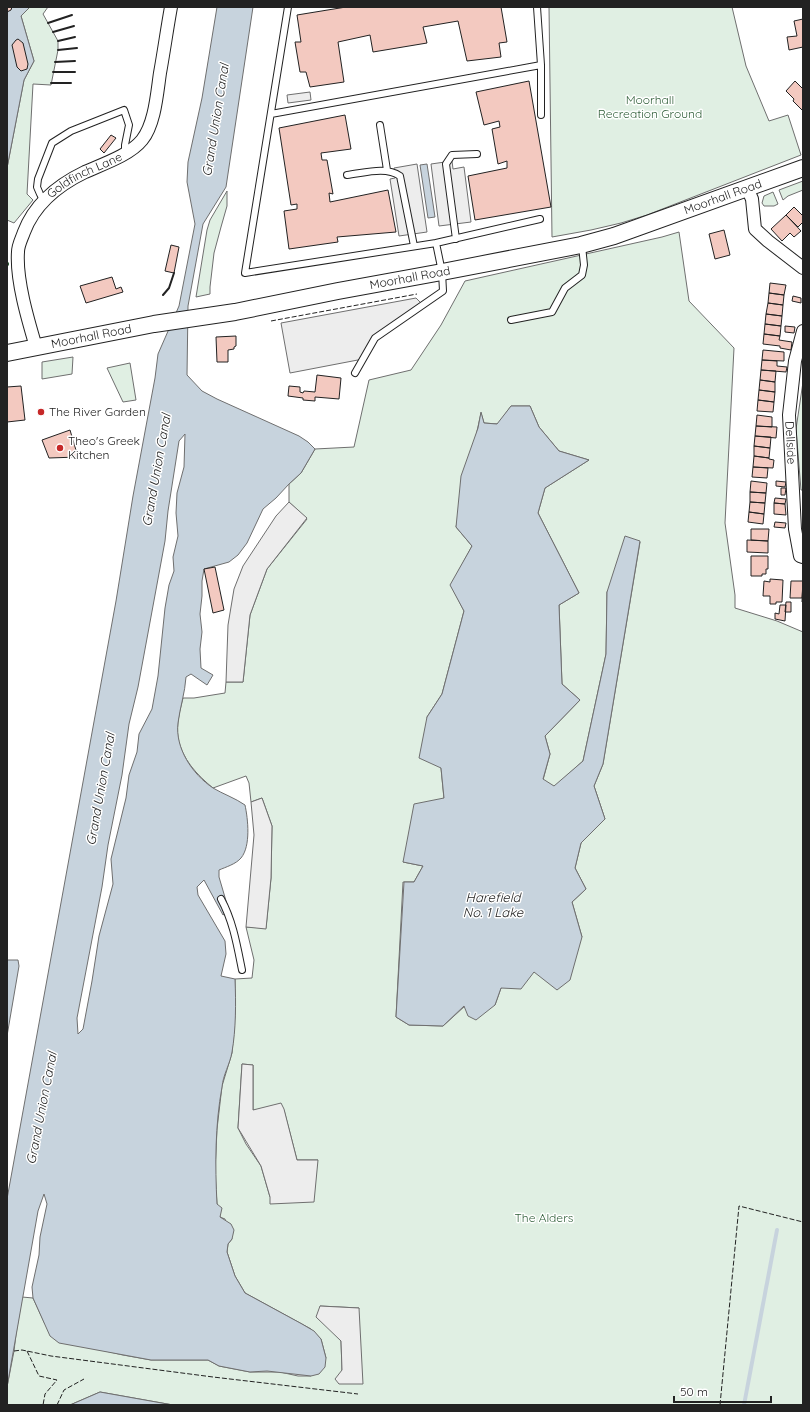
<svg xmlns="http://www.w3.org/2000/svg" width="810" height="1412" viewBox="0 0 810 1412" font-family="Quicksand,sans-serif">
  <style>
    .green { fill: #e0efe3; stroke: #6f6f6f; fill-rule: evenodd }
    .parking { fill: #ededed; stroke: #6f6f6f }
    .water { fill: #c7d3dd; stroke: #6f6f6f; fill-rule: evenodd }
    .lines { fill: none; stroke-linecap: round; stroke-linejoin: round }
    .stream { stroke: #c7d3dd; stroke-width: 4 }
    .building { fill: #f3c9c0; stroke: #222 }
    .lane-casing { stroke: #222; stroke-width: 8 }
    .street-casing { stroke: #222; stroke-width: 14 }
    .secondary-casing { stroke: #222; stroke-width: 18 }
    .lane { stroke: #fff; stroke-width: 6 }
    .street { stroke: #fff; stroke-width: 12 }
    .secondary { stroke: #fff; stroke-width: 16 }
    .hedge { stroke: #2f5e38; stroke-width: 3; stroke-dasharray: 2 3; stroke-linecap: butt }
    .fence { stroke: #222; stroke-width: 1; stroke-dasharray: 5 2; stroke-linecap: butt }
    .wall { stroke: #222; stroke-width: 2 }
    .poi-dot { fill: #c62828; stroke: #fff; stroke-width: 1.5 }
    .labels { text-anchor: middle; stroke-width: 3; stroke-linejoin: round; paint-order: stroke }
    .park-label { font-size: 12px; fill: #2f5e38; stroke: #fff }
    .street-label { font-size: 12px; fill: #222; stroke: #fff }
    .poi-label { font-size: 12px; fill: #222; stroke: #fff; text-anchor: start }
    .water-label { font-size: 13px; font-style: italic; fill: #222; stroke: #fff }
  </style>
  <rect width="100%" height="100%" fill="#fff"/>
  <path class="green" d="M30 7H48L43 14 58 41V50L51 85 33 84 27 194 33 200 14 223 7 220V168L24 80 34 61 21 16Z
    M549 7H732L746 66 769 121 788 115 801 155 647 215 621 223 591 230 552 237Z
    M803 181V190L788 196 783 200 779 190Z
    M227 191V206L221 227 214 253 210 287V294L196 297 207 230 210 220Z
    M773 192 778 204 774 206H764L762 203 764 196Z
    M679 232 689 301 734 348 725 523 735 595V608L777 621 803 632V1405H173L100 1392 70 1405H7V1387L14 1351 16 1334 22 1297 33 1298 45 1324 97 1349 123 1355 151 1360H208L219 1366 250 1372H280L298 1376H311L326 1358 321 1339 311 1329 245 1293 235 1276 227 1252 228 1244 232 1239 225 1219 220 1217 217 1204 215 1173 217 1129 222 1086 232 1053 235 1014V979L252 978 254 960 246 927 266 928 271 878 272 826 262 798 251 802 249 783 246 776 213 788C197 775 182 759 178 738 176 725 180 710 183 698H194L225 693 226 682H243L250 615 267 569 307 519 289 502V484L301 473 315 449 354 447 369 380 411 370 441 325 465 281 662 237ZM511 406H530L539 427 559 451 589 460 545 488 538 513 579 593 559 605 562 684 580 700 545 736 550 754 543 780 554 787 583 761 606 654 607 592 640 542 603 764 594 786 605 819 581 843 575 868 586 889 572 902 582 937 534 972 501 988 495 1005 465 1006 443 1026 409 1025 396 1017 403 882H414L423 866 403 862 444 799 441 768 427 717 442 694 464 611 451 585 472 546 456 527 481 413 484 423 498 424ZM242 1064 253 1065V1110H284L297 1160H318L270 1197 261 1166 246 1144 238 1128ZM320 1306 359 1308 339 1384 342 1370 341 1341Z
    M73 357 72 374 42 379V362Z
    M130 363 136 400 123 402 107 368Z
    M803 382V490H801L796 429Z"/>
  <path class="parking" d="M310 92 311 100 288 103 287 95Z
    M452 161 453 169 464 167 471 222 439 226 431 164Z
    M417 164 427 232 399 236 390 179 395 178 394 168Z
    M416 298 423 305 375 338 363 359 290 373 281 323Z
    M289 502 307 518 267 569 250 615 243 682H226L228 625 234 589 243 566 276 516Z
    M262 798 272 826 271 878 266 929 246 927 254 835 251 802Z
    M242 1064 253 1065V1110L281 1103 284 1109 297 1160H318L314 1202 270 1204V1197L261 1166 238 1128Z
    M320 1306 359 1308 363 1384H339L335 1379 342 1370 341 1341 316 1317Z"/>
  <path class="water" d="M7 7H30L21 16 34 61 24 80 7 168Z
    M217 7H253L226 187 203 224 188 306 187 375 202 391 217 399 299 436 308 442 315 449 301 473 289 484 276 498 263 509 247 543 238 555 229 562 204 569 202 581V596L200 614 202 632 200 649 201 668 213 675 207 685 191 674 186 677C185 693 180 707 178 723 175 748 192 774 213 788 223 794 235 798 245 805 248 819 251 846 241 858 236 864 226 867 219 870V877L229 911 223 915 204 880 197 887 198 895 225 941 226 954 221 976 235 979C236 1003 236 1029 232 1052 230 1064 223 1075 222 1087 215 1125 215 1165 217 1204L222 1208 220 1217 231 1224 234 1230 232 1239 228 1244 227 1252 235 1276 245 1293 302 1324 314 1331 321 1339 326 1358 325 1367 319 1374 311 1376 267 1371 250 1372 219 1366 208 1360H151L59 1343 50 1336 33 1298 32 1287 39 1255 40 1237 47 1204 44 1194 38 1211 7 1387V1199L116 601 133 496 155 378 158 354 179 306 195 224 187 182 188 162 202 98ZM185 434 184 467 177 493 176 513 178 536 173 557 174 571 169 585 165 608 158 676 152 709 139 734 137 752 129 775 126 798 111 859 113 884 99 936 92 981 83 1029 78 1034 77 1018 102 887 108 845 122 775 129 724 138 687 165 541 168 511 179 441Z
    M427 164 435 217 428 218 420 165Z
    M511 406H530L539 427 559 451 589 460 545 488 538 513 579 593 559 605 562 684 580 700 545 736 550 754 543 779 554 786 583 761 606 654 607 592 625 536 640 541 603 764 594 786 605 819 581 843 575 868 586 889 572 902 582 937 570 980 557 990 534 972 521 989 501 988 495 1005 476 1020 468 1016 464 1006 443 1026 409 1025 396 1017 404 882H414L423 866 403 862 414 804 444 798 441 768 419 758 427 717 442 694 464 611 450 585 472 546 456 527 461 476 478 428 481 412 484 423 497 424Z
    M7 960H18L19 966 7 1036Z
    M100 1392 173 1405H70Z"/>
  <g class="lines">
    <path class="stream" d="M744 1405 777 1230"/>
  </g>
  <path class="building" d="M7 7H12L11 10 7 12Z
    M346 7H501L507 42 499 43 501 57 467 61 458 21 423 27 427 43 373 52 370 35 338 42 344 82 310 87 306 72H300L295 42H301L297 15Z
    M803 19V47L789 50 787 37 797 36 794 21Z
    M18 39 23 43 28 64 27 69 21 71 17 67 12 45 16 40Z
    M529 81 551 207 475 220 468 176 507 168V161L498 164 492 129 500 127 499 121 484 125 476 92Z
    M795 81 803 89V109L802 110 793 101 794 99 786 91Z
    M345 115 351 149 321 153 322 160H327L333 194 329 193 330 202 388 190 396 232 337 237 338 242 289 249 284 211 297 209V204L291 205 279 128Z
    M111 135 116 138 104 153 100 149Z
    M794 207 803 216V222L798 227 786 215Z
    M786 215 801 231 794 237 790 233 782 241 771 229Z
    M724 230 730 255 715 259 709 234Z
    M171 245 179 247 174 273 165 271Z
    M112 277 116 289 121 287 123 292 86 303 80 286Z
    M770 283 786 285 784 295 769 293Z
    M769 293 784 295 783 305 768 303Z
    M793 296 801 298V303L792 301Z
    M768 303 783 305 782 316 766 314Z
    M766 314 782 316 781 326 765 324Z
    M765 324 781 326 780 336 764 334Z
    M785 326 795 327 794 333 785 332Z
    M764 334 780 336 779 340 792 342 791 350 780 348V346L763 344Z
    M236 336V346L234 347V349L228 350V362H217L216 337Z
    M763 350 784 352V361L762 360Z
    M762 360 777 361V366L787 367 786 372 761 370Z
    M761 370 776 371 775 382 760 380Z
    M317 375 341 378 339 399 315 397V401L303 400V398L288 396 289 386 300 387V392L303 393 304 391 315 392Z
    M760 380 775 382V392L759 390Z
    M21 386 25 420 7 422V387Z
    M759 390 775 392 774 402 758 400Z
    M758 400 774 402 773 412 757 411Z
    M757 415 772 417V427L756 426Z
    M756 426 777 427 776 438 755 436Z
    M70 430 78 457 49 458 42 440Z
    M755 436 771 437 770 448 754 446Z
    M754 446 770 448 769 458 754 456Z
    M754 456 769 458V459L774 460 773 468 753 467Z
    M753 467 768 468 767 478 752 477Z
    M751 481 767 483 766 493 750 492Z
    M776 481 786 482 785 487 776 486Z
    M781 488H786L785 495H781Z
    M750 492 766 493 765 503 750 502Z
    M775 498 786 499 785 504 774 503Z
    M750 502 765 503 764 514 749 512Z
    M774 503 785 504 786 515 774 514Z
    M749 512 764 514 763 524 748 522Z
    M775 522 786 523 785 528 774 527Z
    M751 529H769L768 541 751 540Z
    M747 540 768 541V553L747 552Z
    M751 556H768V569H766V574H762V576H751Z
    M215 567 224 610 213 613 204 569Z
    M770 579 783 580 782 602H776V604H770V596H763L764 581 770 582Z
    M791 581H803L802 598H790Z
    M803 582V602H802Z
    M786 602H791V612H785Z
    M780 605H786L785 621 775 619V613L779 614Z"/>
  <g class="lines">
    <g class="lane-casing">
      <path id="lane" d="M288 7 245 273 436 243 442 272 443 291 375 338 355 373
        M537 7 541 65V115
        M271 114 541 65
        M380 125 387 170
        M347 175C364 173 386 166 400 176L414 246
        M43 200 40 194 37 187 38 179 52 143 71 131 124 110 129 125 125 145V153
        M456 239 446 164 452 155 477 154
        M436 243 540 219
        M511 320 552 312 565 288 582 275 584 265 582 246
        M221 899C233 921 237 945 242 970"/>
    </g>
    <g class="street-casing">
      <g id="street">
        <path d="M747 188 752 199 755 229 768 241 803 268"/>
        <path id="s1" d="M803 331 795 361 789 415 795 529 800 556 803 557"/>
        <path id="s2" d="M36 347C28 320 16 280 18 252 18 245 22 238 24 232 35 203 58 185 85 172 103 164 130 155 142 140 155 124 157 93 160 73 164 51 167 29 171 7"/>
      </g>
    </g>
    <g class="secondary-casing">
      <g id="secondary">
        <path id="s3" d="M7 353 154 324 235 312 338 291 442 272 581 245 614 236 803 168"/>
      </g>
    </g>
    <use href="#lane" class="lane"/>
    <use href="#street" class="street"/>
    <use href="#secondary" class="secondary"/>
    <path class="hedge" d="M7 264H9"/>
    <path class="fence" d="M271 321 417 294
      M14 1351 22 1350 51 1356 213 1377 358 1394
      M27 1351 39 1376 57 1380 45 1394 43 1405
      M57 1405 64 1390 84 1379
      M720 1405 739 1206 803 1222"/>
    <path class="wall" d="M48 23 72 15
      M53 32 74 26
      M58 41 75 37
      M58 50 77 48
      M55 62 75 61
      M53 72H75
      M51 83H71
      M163 295 169 288 174 273"/>
  </g>
  <g class="poi-dot">
    <circle cx="41" cy="412" r="4"/>
    <circle cx="60" cy="448" r="4"/>
  </g>
  <g class="labels">
    <g class="park-label">
      <text x="650" y="104">Moorhall<tspan x="650" dy="14">Recreation Ground</tspan></text>
      <text x="544" y="1222">The Alders</text>
    </g>
    <g class="street-label">
      <text dy="4" stroke="none"><textPath href="#s2" startOffset="204">Goldfinch Lane</textPath></text>
      <text dy="4" stroke="none"><textPath href="#s3" startOffset="734">Moorhall Road</textPath></text>
      <text dy="4" stroke="none"><textPath href="#s3" startOffset="410">Moorhall Road</textPath></text>
      <text dy="4" stroke="none"><textPath href="#s3" startOffset="86">Moorhall Road</textPath></text>
      <text dy="4" stroke="none"><textPath href="#s1" startOffset="113">Dellside</textPath></text>
    </g>
    <g class="poi-label">
      <text x="49" y="416">The River Garden</text>
      <text x="68" y="445">Theo's Greek<tspan x="68" dy="14">Kitchen</tspan></text>
    </g>
    <g class="water-label">
      <text transform="translate(215 120) rotate(-81)" y="5">Grand Union Canal</text>
      <text transform="translate(156 470) rotate(-80)" y="5">Grand Union Canal</text>
      <text transform="translate(100 789) rotate(-80)" y="5">Grand Union Canal</text>
      <text x="493" y="902">Harefield<tspan x="493" dy="15">No. 1 Lake</tspan></text>
      <text transform="translate(41 1108) rotate(-79)" y="5">Grand Union Canal</text>
    </g>
  </g>
  <rect width="810" height="1412" fill="none" stroke="#222222" stroke-width="16"/>
  <path d="M674 1396v6h97v-6" fill="none" stroke="#222222" stroke-width="2"/>
  <text x="680" y="1396" font-size="12" fill="#222222" stroke="#ffffff" stroke-width="3" paint-order="stroke">50 m</text>
</svg>
